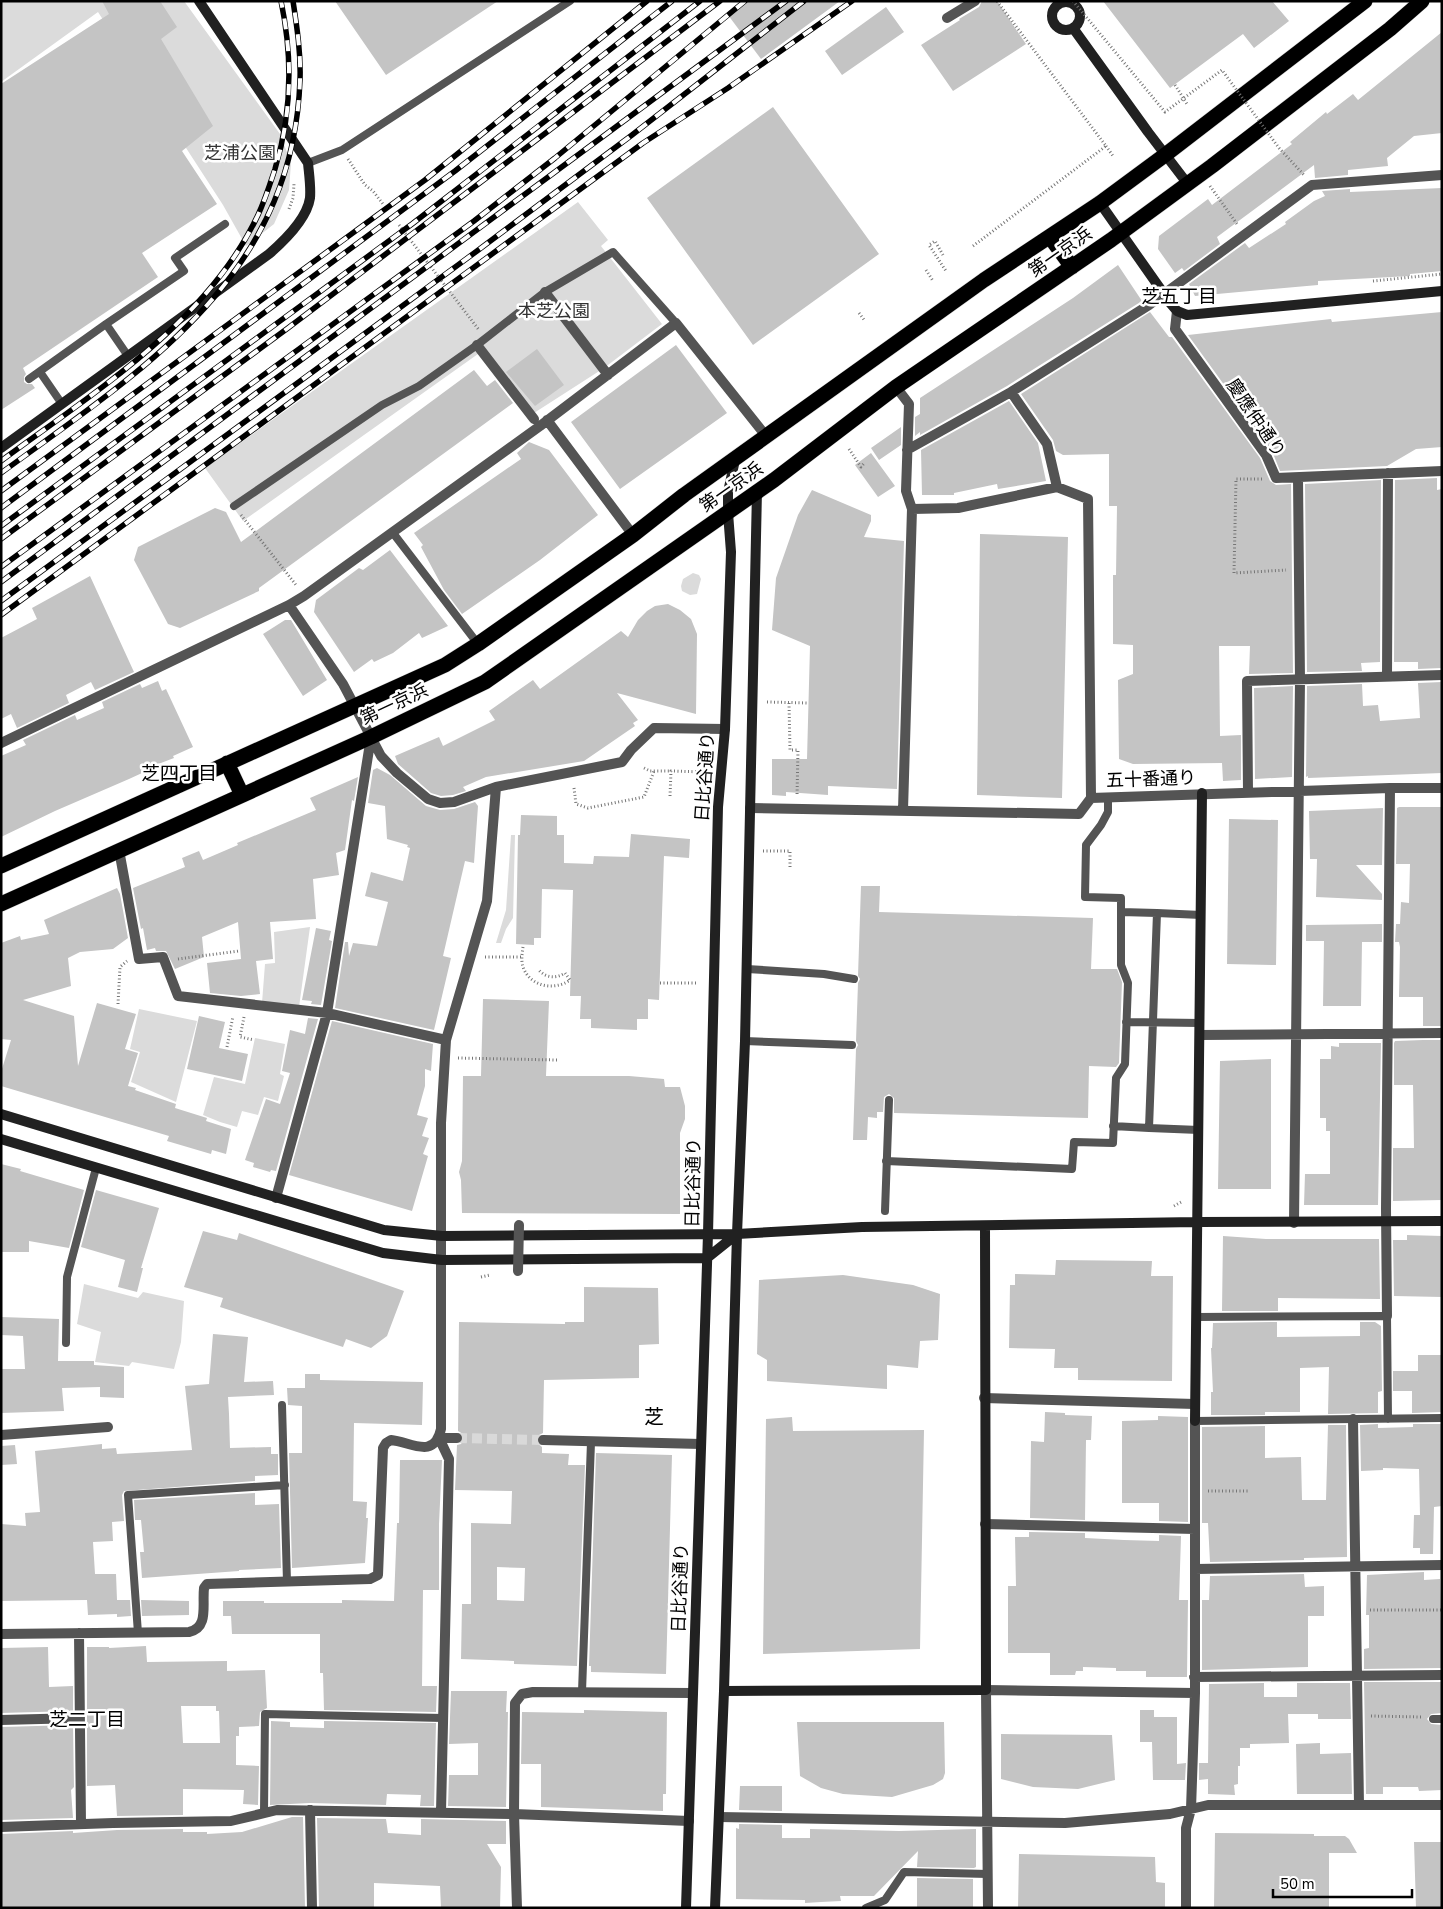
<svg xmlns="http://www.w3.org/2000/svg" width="1443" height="1909" viewBox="0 0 1443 1909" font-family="'Nunito Sans','Noto Sans JP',sans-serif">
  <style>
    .green { fill: #dbdbdb }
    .building { fill: #c4c4c4; fill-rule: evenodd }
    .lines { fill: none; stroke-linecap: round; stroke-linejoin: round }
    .street-tunnel { stroke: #d9d9d9; stroke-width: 10; stroke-dasharray: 10 5; stroke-linecap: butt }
    .highway-casing { stroke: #dbdbdb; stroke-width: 16 }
    .path { stroke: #767676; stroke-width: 3; stroke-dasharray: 1 2.5; stroke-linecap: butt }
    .lane { stroke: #545454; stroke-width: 8 }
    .street { stroke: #545454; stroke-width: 10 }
    .secondary { stroke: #212121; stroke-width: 10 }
    .highway { stroke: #000; stroke-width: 15 }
    .rail-casing { stroke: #000; stroke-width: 5.5 }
    .rail { stroke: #fff; stroke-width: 4; stroke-dasharray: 11; stroke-linecap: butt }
    .path-bridge { stroke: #767676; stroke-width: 3; stroke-dasharray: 1 2.5; stroke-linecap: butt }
    .street-bridge { stroke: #545454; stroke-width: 10 }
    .labels { text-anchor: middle; stroke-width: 5; stroke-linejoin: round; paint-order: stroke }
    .park-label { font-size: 18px; fill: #323232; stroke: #fff }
    .street-label { font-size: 18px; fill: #000; stroke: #fff }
    .neighbourhood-label { font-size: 19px; fill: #000; stroke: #fff }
    .quarter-label { font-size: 20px; fill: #000; stroke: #fff }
  </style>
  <rect width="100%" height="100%" fill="#fff"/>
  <path class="green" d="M1 1H184L280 134 291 163 289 190 274 224 246 246 223 205 98 12 1 82Z
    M578 202 608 240 601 246 662 324 604 368 534 413 485 349 243 521 205 468Z
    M693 573 699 575 701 579 697 594 690 595 682 591 681 586 683 579Z
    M511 835H515L513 918 506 929 501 943H496L506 910Z
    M310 927 299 1007 262 1003 265 964 275 963 274 932Z
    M139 1009 197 1021 176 1102 131 1082 140 1052 130 1049Z
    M255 1038 285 1044 280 1074 284 1076 278 1101 264 1097 258 1115 242 1111 237 1127 220 1122 203 1115 214 1077 245 1084Z
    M84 1284 138 1298 143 1292 184 1301 181 1342 174 1369 132 1362 129 1366 95 1362 101 1332 77 1324Z"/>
  <path class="building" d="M102 1H160L177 27 161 39 213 126 182 151 217 204 142 253 158 277 23 368 26 374 24 377V382L27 384H32L35 388 1 410V84L109 14Z
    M335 1H498L386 75Z
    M747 1H840L761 59 728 15Z
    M982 1H997L1026 44 953 91 921 45 960 20 959 19 979 7Z
    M1103 1H1272L1289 21 1254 48 1243 34 1170 88Z
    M886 7 904 32 842 75 825 51Z
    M1442 32V133L1414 136 1387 158 1388 166 1348 170V175L1315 178 1314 165 1217 237 1220 244 1184 271 1182 268 1175 273 1158 249 1159 236 1208 199 1212 205 1292 144 1290 142 1326 112 1327 114 1353 94 1358 100Z
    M773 107 879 254 753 345 647 198Z
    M1442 188V271L1410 274V276L1318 281V285L1195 296 1189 284 1245 243 1249 248 1286 224 1285 222 1314 201 1325 196 1322 191 1350 189V192Z
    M1118 265 1142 301 1007 386 920 435V432L915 436V417L920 414V398L1073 298Z
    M1150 312 1169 337H1172L1260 458 1270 481 1276 485 1291 484 1293 673 1249 674 1250 646H1219L1220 736 1241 735V780L1223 781 1222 763 1133 764 1119 759 1118 680 1133 674V645L1113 644V575H1116L1117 506H1109V454L1063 455 1056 451 1053 440 1021 394Z
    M1442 312V447L1416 449 1387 466 1280 471 1272 451 1188 335 1331 319 1332 322Z
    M676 345 727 413 620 489 571 422Z
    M537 349 564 385 535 406 506 372Z
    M474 370 487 386 495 380 513 403 259 588V591L180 628 168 624 134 560 138 547 215 508 226 512 241 542Z
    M1009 401 1038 443 1046 481 998 489 997 484 954 493V495H922L921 450Z
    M901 427V445L879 460 871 448Z
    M529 442 549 450 598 515 540 560 462 614 444 590 421 547 423 545 414 533 521 459 517 453Z
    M871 453 895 486 878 497 855 465Z
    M1437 478V490L1442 489V668L1418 669V662H1394L1395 480Z
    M1381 480 1380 662 1361 663 1362 671 1307 672 1305 484Z
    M812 490 871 515V521L864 537 904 541 897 789 828 786V795L786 792V796L772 795V759H807L810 646 772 630 776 578 798 515Z
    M980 534 1068 537 1062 798 977 795Z
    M390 550 448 626 422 638 419 633 393 653 374 662 372 659 354 672 314 612 316 600 359 568 363 570Z
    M90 576 134 672 95 690 91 682 66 695 69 703 17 728 11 714 1 719V638L37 619 32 608Z
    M668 604 680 610 691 619 697 634 696 714 617 693 638 720 633 723 635 726 584 761 486 777 463 787 466 791 453 795 441 796 431 793 398 764 395 756 439 737 443 746 495 720 489 711 533 680 540 689 621 631 628 637 638 620 647 611 655 606Z
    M285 620H291L327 680 303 696 263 634Z
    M158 681 162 691 166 689 193 747 173 756 174 758 153 766V768L129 779 55 811 1 837V756L26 745 23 740 75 715 77 720 104 708 102 702 140 684 142 688Z
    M1442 682V773L1308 778V776L1306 777 1307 686 1362 684 1363 706 1378 705 1380 721 1420 718 1418 683Z
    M1293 686 1292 777 1255 779 1254 688Z
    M377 768 390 775 426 806 440 810 454 809 475 802 478 806 474 863 465 861 443 956 451 958 434 1030 335 1008 345 942H348L349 956 353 943 377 946 388 902 365 896 371 872 403 881 410 848 407 847 408 845 387 839 385 806 368 803 373 770Z
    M358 777 354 801 352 800 345 850 336 853 339 875 313 879 316 919 270 922 273 959 256 961 260 994 241 996 210 993 207 963 241 959 238 922 202 937 204 957 175 969 166 951H156L155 948 147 950 143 928 141 929 133 888 185 867 182 858 199 851 203 860 238 845 237 843 316 810 310 798Z
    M1399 807H1442V1026H1423V997H1399L1400 947 1399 942H1395L1396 924H1400L1401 902 1409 903 1410 864H1396L1397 808Z
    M1383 808 1382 865H1356L1382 894V900L1316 897 1317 859H1310L1309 811Z
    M521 815 557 816V835H564V863L593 864 594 856 629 857 631 834 690 839 689 858 664 856 659 1000 648 999V1019H637V1030L591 1028V1019H580L581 996H570L573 890 542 889 541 938H534V945L516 944 518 835H520Z
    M1229 819 1278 820 1276 965 1227 964Z
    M861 886H880L879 912 1093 918 1091 969H1117L1122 982 1119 1063 1116 1067 1089 1066 1088 1118 894 1113V1098L889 1094 884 1097 883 1112H877V1118L868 1117 867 1140H853L856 1049 858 1045 856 1041 858 983 860 979 858 976Z
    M117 888 120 894 128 938 113 949 80 952 68 958 71 986 23 1000 74 1016 78 1066 97 1003 136 1014 125 1049 138 1053 128 1086 136 1088 135 1090 176 1104 175 1108 207 1118 206 1121 231 1129 226 1154 212 1150 211 1154 167 1141 169 1136 1 1086V1072L11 1040 1 1039V943L20 936 21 940 49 934 44 920Z
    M1382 924V942H1362L1361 1006H1323L1324 941H1306V925Z
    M316 928 331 931 329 940 332 941 321 1005 311 1004 312 1001 302 1000Z
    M483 999 549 1001 546 1076H629L664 1079 665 1087H680L685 1106V1119L680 1133V1214L462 1213 461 1180 459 1172 462 1161 463 1076H481Z
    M199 1016 225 1022 219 1048 248 1054 242 1081 187 1069Z
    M308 1018 318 1019 276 1171 271 1170 270 1172 253 1167 254 1163 245 1160 266 1099 280 1104 290 1073 282 1071 290 1030 305 1034Z
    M332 1021 433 1044 431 1071 425 1069V1086L417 1115 428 1118 422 1136 429 1138 423 1154 428 1156 412 1211 289 1175Z
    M1423 1040H1442V1200L1393 1201V1148H1414L1413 1085H1394V1043L1395 1041Z
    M1339 1043H1381L1378 1205H1304L1305 1174H1330V1131H1326V1118H1320V1059H1331V1046L1339 1047Z
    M1271 1059V1189H1218L1220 1061Z
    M1 1164 21 1169 20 1171 84 1190 69 1248 29 1241V1252H1Z
    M96 1190 159 1208 141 1268H143L137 1292 118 1287 125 1260 81 1247Z
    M203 1231 237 1240 239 1233 404 1291 387 1336 371 1348 346 1339 343 1347 220 1307 223 1298 184 1287Z
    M1407 1235 1442 1236V1297L1394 1296 1393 1240H1407Z
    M1223 1236 1266 1239H1379L1380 1299 1278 1298V1311H1222Z
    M1056 1260 1152 1261 1151 1276H1173L1172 1381 1078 1380V1368H1054L1055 1349 1009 1348 1010 1285H1015V1274L1055 1275Z
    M843 1275 913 1285 940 1294 938 1340 920 1341 918 1368 887 1365V1389L767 1381V1360L757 1354 759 1280Z
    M584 1287 658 1288 659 1344 639 1345V1378L544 1380 543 1433 537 1436V1443L542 1447V1453L569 1454 568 1465H585L577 1666 514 1664V1661L461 1659 462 1604H471V1523L511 1524 512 1491 455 1490 457 1445 461 1444 464 1438 463 1434 458 1431 459 1322 565 1324V1322H584ZM497 1567 525 1568 524 1601 497 1600Z
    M1 1317 59 1319 58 1361H94V1365L124 1367V1398L100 1397V1387L62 1388 64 1411 1 1413V1369H25L23 1336 1 1335Z
    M1277 1322V1337L1360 1336V1322H1375L1381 1326 1382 1391 1378 1392V1413L1328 1414 1329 1367 1300 1368V1412H1265V1415H1211V1392H1213L1211 1348H1212L1213 1323Z
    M213 1334 248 1337 244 1382 273 1381 274 1395 228 1397 229 1414 230 1448 271 1447V1454H278V1475L255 1476V1481L124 1491 122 1495 124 1521 112 1522 113 1541 93 1542 95 1574H116L117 1600H130L131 1616 117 1617V1614L88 1615 87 1600 1 1601V1524L26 1526 25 1513 40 1512 35 1451 102 1444V1449L116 1448 117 1454 192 1450 185 1386 209 1384Z
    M1418 1355H1442V1412L1412 1413V1391H1393V1371H1418Z
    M305 1374H320V1380L423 1382 422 1425 354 1423 353 1501 367 1502 366 1518H368L365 1563 292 1568 289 1453H302V1406L288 1405 287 1388H305Z
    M1045 1412 1065 1413V1415L1092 1416 1091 1440H1086L1085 1520 1030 1518 1031 1441 1044 1442Z
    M1158 1416 1188 1417V1522L1159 1521V1503H1122V1421L1158 1420Z
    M792 1417 793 1431 924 1430 920 1649 763 1654 766 1419Z
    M1378 1424V1428L1413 1427V1424H1442V1506L1434 1507 1433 1554H1420V1548H1413L1414 1515H1420L1419 1469 1383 1468V1470L1361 1471 1360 1425Z
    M1328 1425H1346L1347 1557 1304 1558V1560L1210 1562 1208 1523H1202V1427L1265 1426V1458L1301 1457 1302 1500H1326Z
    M15 1445 17 1464 1 1465V1446Z
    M596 1453 672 1455 666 1674 591 1672V1666H589Z
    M400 1460H442L439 1524V1590H423L422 1686H437L436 1712 324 1710 323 1673H320V1634H232L231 1616H223V1601H264V1603H342V1600L394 1601 397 1523H399Z
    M255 1493V1505L279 1504 281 1568 239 1570V1571L142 1578 140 1552H144L141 1520H135L134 1500Z
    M1029 1532 1085 1533V1538L1124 1540 1159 1541V1535L1181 1536 1179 1600H1188L1187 1677H1146V1671H1116V1668L1083 1667V1671H1076L1075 1675H1050V1653H1008V1586H1016L1015 1537H1029Z
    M1424 1572V1580L1440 1579 1442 1668 1364 1669V1649L1369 1648V1615H1366L1367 1575Z
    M1304 1574 1305 1587 1324 1586V1616H1308V1667L1202 1670V1600H1209L1210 1576Z
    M141 1600 189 1601V1615L142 1616Z
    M146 1646 147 1662 227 1661V1671L265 1670 267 1708 260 1712 259 1726 239 1727V1736H236V1765L259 1766 258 1805 243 1804 244 1790 183 1789V1815L117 1816 115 1785 87 1786V1647H109V1648ZM181 1706H216V1711H219L220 1743H183Z
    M48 1647 49 1687 73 1686V1711L1 1713V1648Z
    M1364 1682H1442V1713L1431 1714 1427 1719 1431 1724 1442 1725V1790L1419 1791 1418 1787H1383V1794H1366Z
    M1264 1683V1697H1297V1683H1350L1351 1719H1318V1714H1288L1289 1743 1250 1744V1748H1240V1766H1238V1784L1234 1785 1235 1795 1208 1794V1779L1199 1780V1763H1208L1209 1684Z
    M451 1691H507L506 1712H508L506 1807 448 1806 449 1775H478V1743L449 1744Z
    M584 1710 667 1712 666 1794H663V1811L541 1807V1764H521L522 1712 584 1713Z
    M1140 1710H1154V1717H1177V1764L1186 1763 1185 1780H1153L1152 1742H1140Z
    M271 1721 290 1722V1727L324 1728V1721L436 1723 434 1806H420L421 1795 387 1794 386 1805 310 1803 270 1805Z
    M797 1722H944L945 1773 943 1779 933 1785 892 1797 843 1794 821 1788 800 1776Z
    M73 1725 74 1787 71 1790 73 1818 1 1820V1727Z
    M1001 1734 1112 1735 1115 1780 1078 1789 1033 1787 1001 1779Z
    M1320 1743V1754L1351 1753 1352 1794H1297L1296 1744Z
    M740 1786H782V1811L739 1810Z
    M292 1817H303L305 1908H2L1 1834 73 1831V1833L117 1830 183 1829V1832H207V1834L242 1832Z
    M317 1818 386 1819 388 1833 421 1835V1819L506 1821V1844H487L501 1867 500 1908H441L440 1886 374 1883V1908H319Z
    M739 1824 782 1825V1838H810V1829L899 1831 976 1829V1867L974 1868 917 1867 918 1851 874 1896H840L841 1901 821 1902 805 1903V1900L736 1899V1828L739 1829Z
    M1215 1833 1314 1834V1836H1345L1349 1839 1357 1853H1329V1908H1214Z
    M1414 1842H1442V1908H1416Z
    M1019 1854 1155 1857 1156 1882 1165 1883V1908H1018Z
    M917 1878 973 1879V1908H917Z"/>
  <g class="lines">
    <path class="street-tunnel" d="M457 1438 543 1440"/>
    <g class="highway-casing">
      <path id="highway" d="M1050 237 1072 267
        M227 763 242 795
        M1 866 445 665 478 644 633 535 684 495 984 280 1100 203 1165 155 1365 1
        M1 904 371 737 485 682 774 480 896 387 1111 240 1212 166 1390 29 1422 1"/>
    </g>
    <path class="path" d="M1175 85 1187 104
      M1106 146 1113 156
      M1279 148 1304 175
      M348 159 365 185 373 191 383 204
      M1210 186 1237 224
      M289 209 293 198 294 184
      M399 225 479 330
      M973 246 1106 146 997 1
      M943 255 935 241 929 245 946 271
      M926 270 933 281
      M1373 281 1442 274
      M859 313 865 321
      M849 449 861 467 865 462
      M1262 479H1236L1234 573 1286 570
      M241 515 296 585
      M767 702 808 703
      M789 703 790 750H798L797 796
      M644 768 650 771H671
      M574 788 576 804 588 808 644 797 654 771
      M670 796 671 771 705 772
      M763 851H790V869
      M523 947C522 954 521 961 523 967 530 987 555 991 570 980L565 973C556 979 545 978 538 969
      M485 957H522
      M178 959 239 951
      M660 983H697
      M118 1004 120 967 127 961
      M244 1017 240 1037 254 1040
      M227 1047 233 1016
      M458 1058 557 1060
      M1174 1206 1183 1201
      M481 1277 490 1275
      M1208 1491H1249
      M1370 1610H1442
      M1371 1716 1422 1717"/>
    <path class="lane" d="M308 163 342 150 570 1
      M106 324 184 271 175 258 225 224
      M40 372 62 404
      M29 379 106 324 128 356
      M234 506 382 405 419 386 477 345 545 292 613 252 676 323
      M393 533 478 644
      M1108 797V812L1101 825 1086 845 1085 897 1121 898V912
      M747 969 824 974 854 979
      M1126 1022 1200 1023
      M745 1041 852 1045
      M1113 1126 1149 1128
      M1199 1130 1149 1128 1157 913 1201 915
      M886 1161 1072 1169 1074 1142 1113 1143 1116 1078 1125 1064 1128 983 1121 965V912L1157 913
      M885 1211 889 1100
      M1196 1317 1387 1316 1388 1419
      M66 1343 67 1277 96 1168
      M282 1405 287 1582
      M1195 1421 1442 1418
      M138 1633 128 1495 285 1485
      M582 1692 591 1442
      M1433 1719H1442
      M264 1813 265 1714 443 1718
      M866 1908 885 1900 904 1872 988 1874"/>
    <path class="street" d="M947 18 975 1
      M545 292 608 375
      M1177 311 1175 329 1266 455 1276 478 1442 471
      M477 345 534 419
      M896 387 909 404 906 491 912 509 903 810
      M1011 392 1047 444 1057 487
      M547 420 633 535
      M907 450 1011 392 1149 305 1312 185 1442 175
      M912 509 958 508 1057 487 1088 499 1091 798
      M289 605 343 684 381 756 397 773 428 799 440 803 454 802 496 787 622 762 631 750 654 728 725 729
      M1387 677 1388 473
      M1 743 289 605 304 596 540 426 676 323 766 436
      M1248 792 1247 681 1442 675
      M750 808 1079 814 1091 798 1390 788H1442
      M119 850 139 959 163 957 178 996 327 1013 446 1040
      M1200 1035 1442 1033
      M276 1198 327 1013 371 737
      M1294 1223 1300 680 1298 478
      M1387 1316 1386 1209 1390 788
      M984 1398 1195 1404
      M1353 1419 1359 1805
      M1 1435 108 1427
      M543 1440 701 1444
      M985 1524 1195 1529
      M1195 1569 1442 1565
      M79 1633 81 1824
      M1 1634 189 1632C209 1628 202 1605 204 1588L207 1584 370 1579 378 1575 383 1448 386 1443 391 1440C411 1442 434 1460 441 1429V1123L446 1040 487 901 496 787
      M1194 1677 1442 1675
      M1 1720 80 1718
      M310 1810 312 1908
      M441 1812 449 1459 439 1438H457
      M719 1817 1065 1823 1170 1814 1208 1805H1442
      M1 1827 113 1823 231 1821 277 1810 514 1814 689 1821
      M517 1908 514 1814 515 1703 522 1694 533 1692 693 1693
      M988 1908 986 1690 1195 1693
      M1186 1908V1828L1191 1809 1195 1693V1421"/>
    <path class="secondary" d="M1052 16a14 14 0 1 1 28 0a14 14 0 1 1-28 0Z
      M1073 28 1148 132 1187 183
      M1100 203 1171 304 1177 311 1187 315 1442 291
      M1 448 269 254C284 241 307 218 310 198 311 186 309 174 308 163L199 1
      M1 1114 384 1230 442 1236 737 1234 862 1227 1197 1222 1442 1221
      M1 1139 383 1253 442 1260 707 1258 737 1234
      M1195 1421 1202 793
      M724 1691 986 1690 985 1226
      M686 1908 708 1234 718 807 725 729 731 552 728 513V492L735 460
      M715 1908 724 1691 737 1234 745 1041 757 491"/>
    <use href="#highway" class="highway"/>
    <g class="rail-casing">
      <path id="rail" d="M1 461C93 393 208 322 258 215 265 200 270 184 275 169 292 113 293 58 281 1
        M1 473C144 369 293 277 300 80 301 54 297 27 293 1
        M1 491 425 180 647 1
        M1 508 455 171 672 1
        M1 526 412 224 700 1
        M1 539 288 328 720 1
        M1 567 474 221 555 158 745 1
        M1 582 786 1
        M1 601 477 251 632 135 804 1
        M1 615 643 143 728 88 852 1"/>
    </g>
    <use href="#rail" class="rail"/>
    <path class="path-bridge" d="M1073 1 1165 112 1222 70 1279 148"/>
    <path class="street-bridge" d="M518 1271 519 1225"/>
  </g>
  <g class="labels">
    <g class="park-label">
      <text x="240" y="159">芝浦公園</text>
      <text x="554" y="317">本芝公園</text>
    </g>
    <g class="street-label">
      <text transform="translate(1060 252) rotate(-35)" y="6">第一京浜</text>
      <text transform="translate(1256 418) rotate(56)" y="6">慶應仲通り</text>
      <text transform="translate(731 487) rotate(-35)" y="6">第一京浜</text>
      <text transform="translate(394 704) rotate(-25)" y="6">第一京浜</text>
      <text transform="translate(705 777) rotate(-86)" y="6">日比谷通り</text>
      <text transform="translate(1151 779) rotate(-2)" y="6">五十番通り</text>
      <text transform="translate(693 1183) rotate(-89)" y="6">日比谷通り</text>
      <text transform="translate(680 1588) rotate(-88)" y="6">日比谷通り</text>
    </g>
    <g class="neighbourhood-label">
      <text x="1179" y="303">芝五丁目</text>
      <text x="179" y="780">芝四丁目</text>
      <text x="87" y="1726">芝二丁目</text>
    </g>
    <g class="quarter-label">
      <text x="654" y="1424">芝</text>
    </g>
  </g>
  <rect width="1443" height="1909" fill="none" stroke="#000000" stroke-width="5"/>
  <path d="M1273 1889v8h139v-8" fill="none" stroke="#000000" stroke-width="2.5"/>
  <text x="1280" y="1889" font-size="15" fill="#000000" stroke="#ffffff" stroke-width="4" paint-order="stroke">50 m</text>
</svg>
